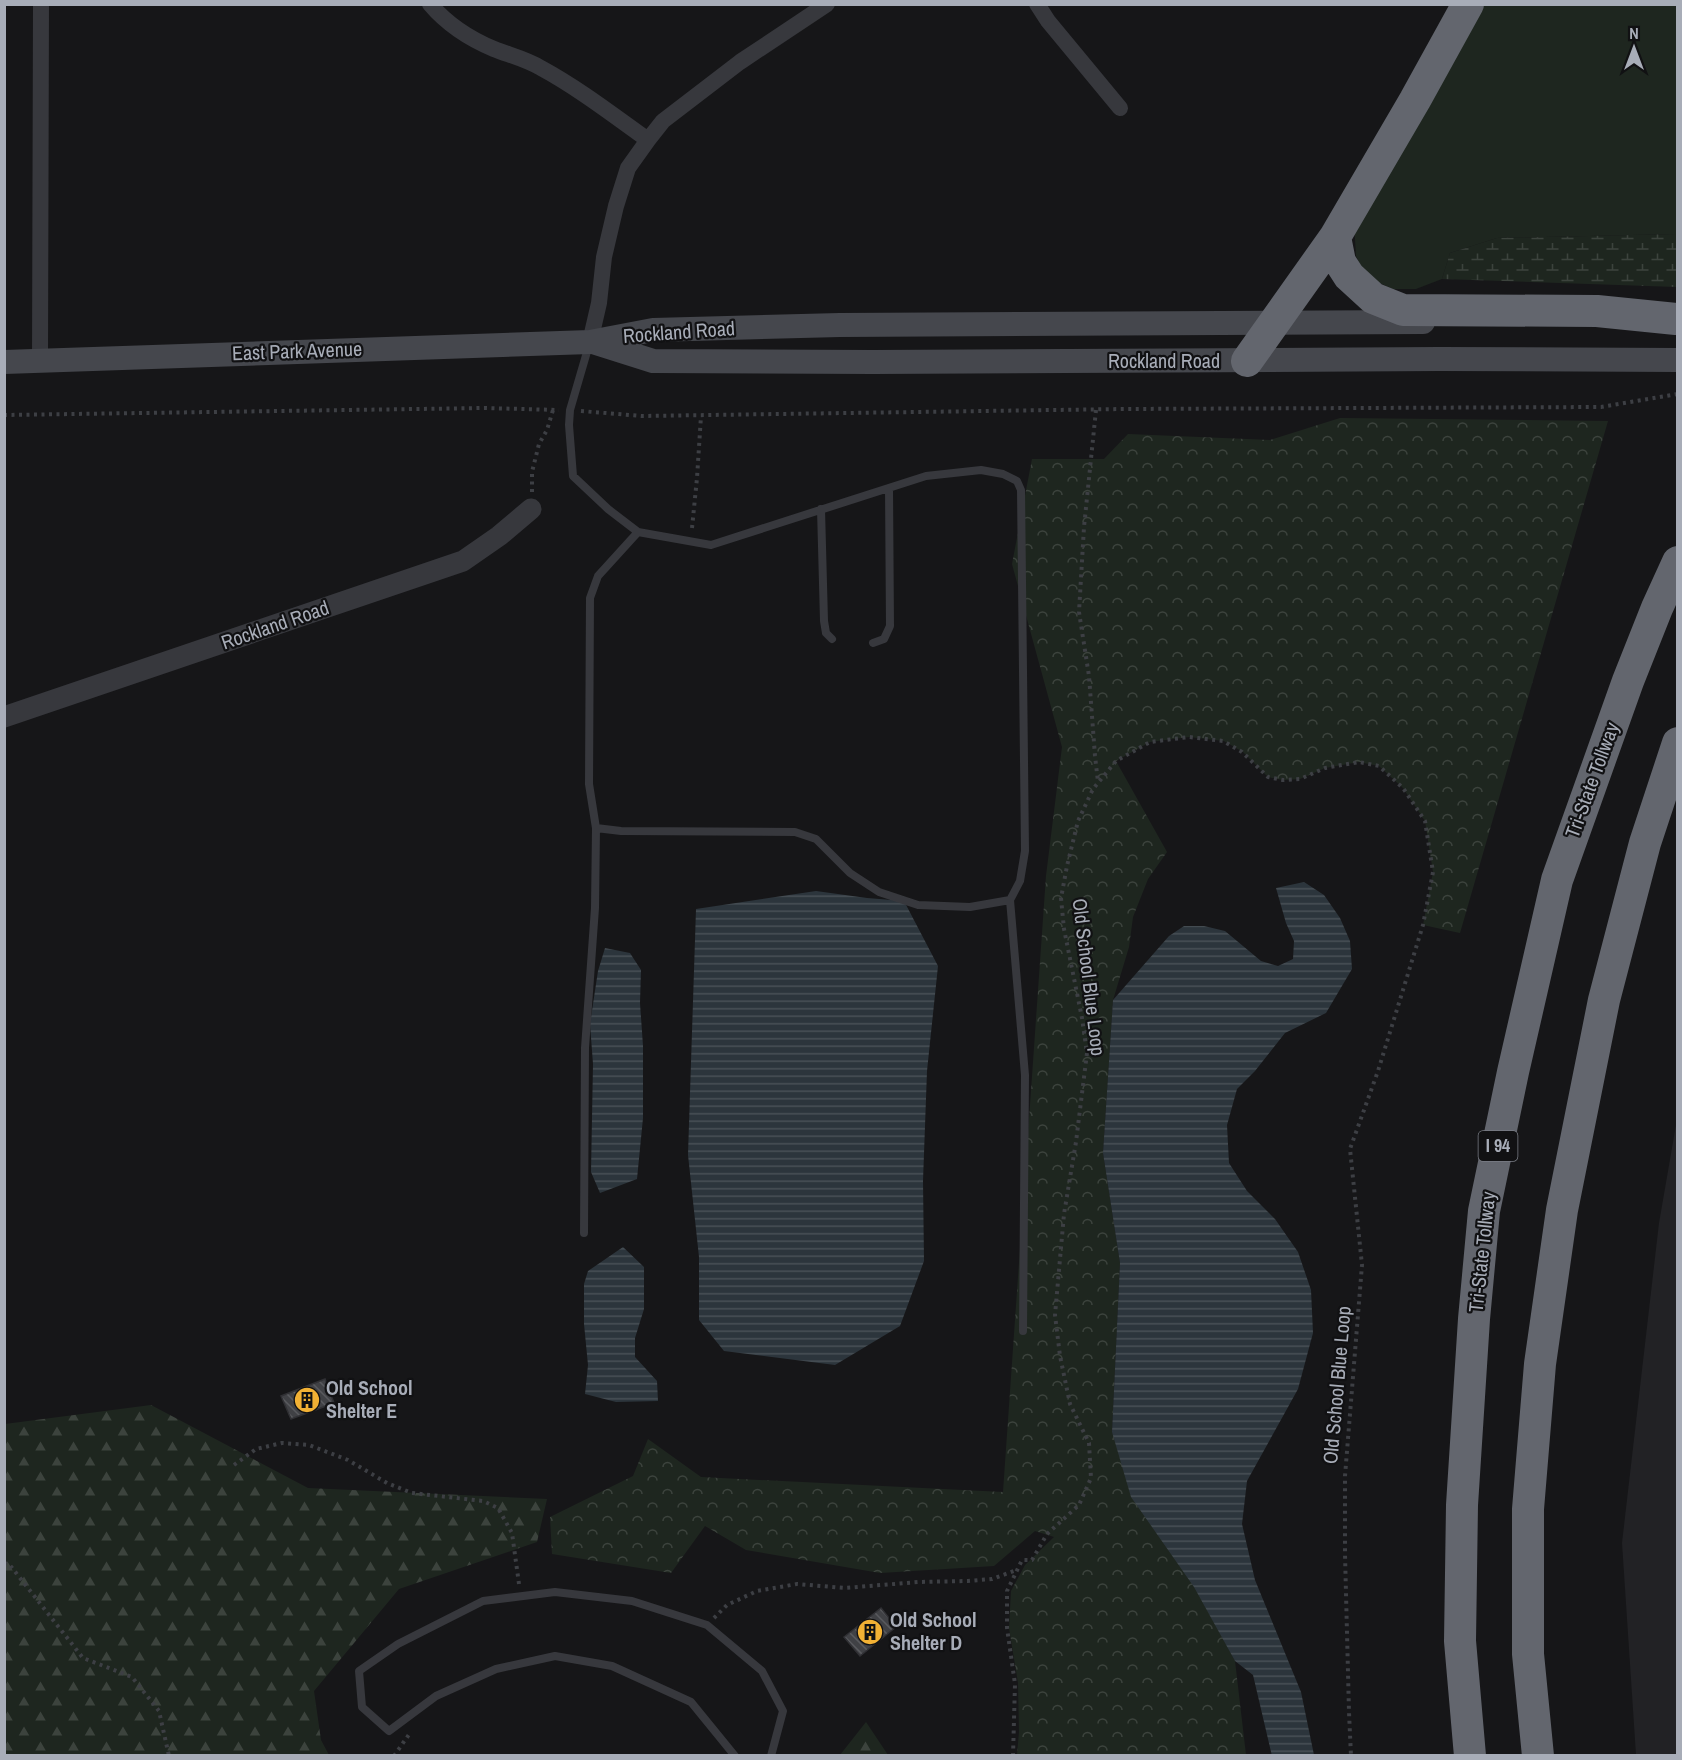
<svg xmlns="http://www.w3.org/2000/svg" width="1682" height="1760" viewBox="0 0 1682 1760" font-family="'Archivo Narrow',sans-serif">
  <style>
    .built { fill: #222225 }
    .grass { fill: #1e261f }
    .forest { fill: url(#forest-firs) }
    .wetland { fill: url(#wetland-marsh) }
    .park { fill: url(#park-crowns) }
    .water { fill: url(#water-rules) }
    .building { fill: url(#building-back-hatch); stroke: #303034; stroke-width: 1.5 }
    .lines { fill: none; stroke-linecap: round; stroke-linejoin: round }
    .path { stroke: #3d3f44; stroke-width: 4; stroke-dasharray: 3 4.5; stroke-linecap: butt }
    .service { stroke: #37383d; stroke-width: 8 }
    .minor { stroke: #37383d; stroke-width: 16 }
    .tertiary { stroke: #37383d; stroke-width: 21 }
    .secondary { stroke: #45474d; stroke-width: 24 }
    .motorway { stroke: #63666e; stroke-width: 32 }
    .labels { text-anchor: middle; stroke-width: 4.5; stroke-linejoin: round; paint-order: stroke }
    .shield { fill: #111113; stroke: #7b7e86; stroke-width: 1.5 }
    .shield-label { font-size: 18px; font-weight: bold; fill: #a8adb8 }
    .street-label { font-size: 20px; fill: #a8adb8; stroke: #111113 }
    .poi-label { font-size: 20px; font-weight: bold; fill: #a8adb8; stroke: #111113; text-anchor: start }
  </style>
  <defs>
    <pattern id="forest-firs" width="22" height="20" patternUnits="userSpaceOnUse" patternTransform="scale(1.5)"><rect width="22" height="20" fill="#1e261f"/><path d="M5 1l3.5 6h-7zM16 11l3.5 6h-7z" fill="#3c433d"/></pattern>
    <pattern id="wetland-marsh" width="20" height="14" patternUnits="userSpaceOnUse" patternTransform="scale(1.5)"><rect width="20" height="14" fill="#1e261f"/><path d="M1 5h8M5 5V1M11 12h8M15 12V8" fill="none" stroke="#3c433d"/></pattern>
    <pattern id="park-crowns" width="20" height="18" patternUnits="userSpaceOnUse" patternTransform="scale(1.5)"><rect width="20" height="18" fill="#1e261f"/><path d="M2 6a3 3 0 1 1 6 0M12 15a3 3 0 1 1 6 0" fill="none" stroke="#3c433d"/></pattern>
    <pattern id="water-rules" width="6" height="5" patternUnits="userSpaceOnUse" patternTransform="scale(1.5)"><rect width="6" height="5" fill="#2c353c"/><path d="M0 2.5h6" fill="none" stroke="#485056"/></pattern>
    <pattern id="building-back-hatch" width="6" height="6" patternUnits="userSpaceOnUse" patternTransform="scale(1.5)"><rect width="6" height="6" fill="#404145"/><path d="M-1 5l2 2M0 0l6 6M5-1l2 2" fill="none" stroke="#595a5e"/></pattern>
  </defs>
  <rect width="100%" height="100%" fill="#161618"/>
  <path class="built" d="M1677 1119V1755H1636L1622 1543 1659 1223Z"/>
  <path class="grass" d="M1477 5H1677V234L1497 238 1450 253 1442 279 1416 289H1393L1366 277 1356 256 1353 206Z"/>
  <path class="forest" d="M151 1405 308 1488 547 1499 537 1542 399 1589 314 1691 321 1740 329 1755H5V1424Z
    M866 1722 888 1755H840Z"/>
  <path class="wetland" d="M1677 234V287L1442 279 1450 253 1497 238Z"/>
  <path class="park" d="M1340 418 1608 421 1460 933 1423 925 1433 872 1425 821 1403 788 1379 766 1359 762 1325 768 1300 779 1283 780 1268 777 1243 752 1224 741 1189 737 1150 742 1116 761 1167 852 1148 879 1133 917 1129 947 1113 1000 1103 1153 1120 1263 1112 1432 1235 1661 1246 1755H1017L1019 1732 1018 1683 1009 1628 1011 1591 1025 1565 1054 1537 1035 1531 994 1566 880 1573 746 1550 705 1526 671 1573 552 1554 550 1517 633 1476 648 1439 701 1477 1003 1492 1046 876 1062 747 1012 564 1032 459H1104L1128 434 1270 440Z"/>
  <path class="water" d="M1304 882 1324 895 1340 918 1350 941 1352 969 1326 1013 1285 1033 1255 1071 1237 1089 1227 1125 1229 1163 1247 1191 1275 1219 1298 1252 1311 1290 1313 1333 1298 1389 1247 1481 1242 1524 1255 1580 1301 1692 1314 1755 1272 1756 1253 1675 1235 1661 1194 1587 1131 1497 1112 1432 1120 1263 1103 1153 1113 1000 1169 936 1184 926H1204L1225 931 1261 961 1278 966 1293 959 1294 941 1286 923 1276 888Z
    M816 891 867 898 904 901 938 966 927 1071 923 1181 924 1261 900 1326 835 1365 724 1351 699 1320V1257L688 1155 696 909Z
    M605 948 630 953 641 970 640 1003 643 1046V1118L637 1179 600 1193 591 1172 593 1064 590 1024 598 971Z
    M623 1247 644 1267V1309L635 1338V1357L657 1381 658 1401 616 1402 585 1394 588 1365 584 1324V1284L588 1271Z"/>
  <path class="building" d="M325 1379 334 1403 291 1419 281 1396Z
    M881 1608 896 1627 860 1656 844 1637Z"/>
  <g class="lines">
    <path class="path" d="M1096 410 1084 527 1079 612 1089 676 1095 756 1098 782
      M581 411 641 416 1122 409 1601 407 1678 394
      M4 415 485 408 559 410
      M532 492V472L539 444 547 430 553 410
      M692 528 697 478 701 416
      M234 1465 256 1449 282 1443 309 1445 348 1460 387 1483 412 1493 483 1501 498 1508 512 1533 519 1584
      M4 1563 9 1564 83 1658 132 1677 159 1711 169 1756
      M714 1618 727 1605 757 1591 797 1584 845 1588 918 1582 968 1581 992 1579 1014 1571
      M394 1756 410 1733
      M1013 1756 1015 1684 1007 1628V1591L1022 1560H1032L1047 1534 1079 1505 1091 1478 1089 1443 1070 1404 1060 1356 1055 1315 1064 1214 1076 1142 1087 1053 1082 1018 1064 929 1061 898 1067 866 1078 821 1093 789 1116 761 1150 742 1189 737 1223 741 1242 752 1268 777 1283 780 1300 779 1325 768 1359 762 1379 766 1403 788 1425 821 1433 872 1423 925 1378 1071 1350 1149 1362 1265 1345 1476V1554L1349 1712 1351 1756"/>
    <path class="service" d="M589 345 570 410 569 425 573 476 608 509 638 532 711 545 926 476 981 470 1003 474 1017 481 1021 490 1025 851 1020 881 1010 900 1025 1075 1023 1331
      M821 509 824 621 826 633 832 639
      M873 643 884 639 890 626 889 488
      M596 828 621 831 795 832 816 839 850 873 879 892 918 905 970 907 1010 900
      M584 1233 585 1048 595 908 596 828 589 784 590 598 598 576 638 532
      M735 1756 691 1702 612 1666 555 1656 496 1669 436 1696 389 1731 362 1707 359 1671 398 1644 483 1601 555 1592 632 1601 707 1625 762 1671 783 1711 771 1756"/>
    <path class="minor" d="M430 4C447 24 470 39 494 49 509 55 526 59 541 68 578 88 613 115 648 140
      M1037 4 1048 21 1120 108
      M590 342 599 303 604 257 616 206 628 168 648 140 663 121 740 62 827 4
      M40 361 41 4"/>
    <path class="tertiary" d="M4 717 463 561 499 536 531 509"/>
    <path class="secondary" d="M593 342 653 361 873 362 1439 359 1678 360
      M4 362 590 342 653 330 840 325 1423 322"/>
    <path class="motorway" d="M1335 237 1340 262 1349 276 1373 298 1403 310 1597 311 1676 319
      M1247 361 1335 237 1415 100 1468 4
      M1470 1756 1460 1641 1462 1505 1474 1319 1484 1211 1513 1072 1557 880 1628 681 1657 608 1678 562
      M1538 1756 1528 1654V1509L1540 1364 1562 1210 1604 1000 1645 843 1678 743"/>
  </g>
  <defs>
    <g id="building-disc" transform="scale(1.35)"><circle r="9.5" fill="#f2b134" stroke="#111113"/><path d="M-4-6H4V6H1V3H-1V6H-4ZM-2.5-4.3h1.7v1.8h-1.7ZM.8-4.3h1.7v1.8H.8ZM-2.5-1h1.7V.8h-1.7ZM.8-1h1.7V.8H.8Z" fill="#111"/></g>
  </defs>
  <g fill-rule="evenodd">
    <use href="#building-disc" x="307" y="1400"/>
    <use href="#building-disc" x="870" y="1632"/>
  </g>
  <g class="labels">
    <rect class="shield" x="1478.5" y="1131" width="39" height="30" rx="4.5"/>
    <g class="shield-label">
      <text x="1498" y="1152">I 94</text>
    </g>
    <g class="street-label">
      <text transform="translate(679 332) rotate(-4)" y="7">Rockland Road</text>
      <text transform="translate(297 351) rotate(-2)" y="7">East Park Avenue</text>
      <text x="1164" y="368">Rockland Road</text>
      <text transform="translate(275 625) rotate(-19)" y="7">Rockland Road</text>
      <text transform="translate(1592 780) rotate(-70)" y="7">Tri-State Tollway</text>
      <text transform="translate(1089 977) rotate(83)" y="7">Old School Blue Loop</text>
      <text transform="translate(1482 1252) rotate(-84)" y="7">Tri-State Tollway</text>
      <text transform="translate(1337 1385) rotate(-85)" y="7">Old School Blue Loop</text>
    </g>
    <g class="poi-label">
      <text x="326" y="1395">Old School<tspan x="326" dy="23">Shelter E</tspan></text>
      <text x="890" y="1627">Old School<tspan x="890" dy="23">Shelter D</tspan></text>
    </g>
  </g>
  <rect width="1682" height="1760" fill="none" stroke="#a8adb8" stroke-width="12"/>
  <g transform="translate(1634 48)" stroke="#111113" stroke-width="4.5" paint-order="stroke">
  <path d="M0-4.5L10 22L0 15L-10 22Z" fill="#a8adb8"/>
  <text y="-9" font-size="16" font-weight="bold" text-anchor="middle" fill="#a8adb8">N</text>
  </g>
</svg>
